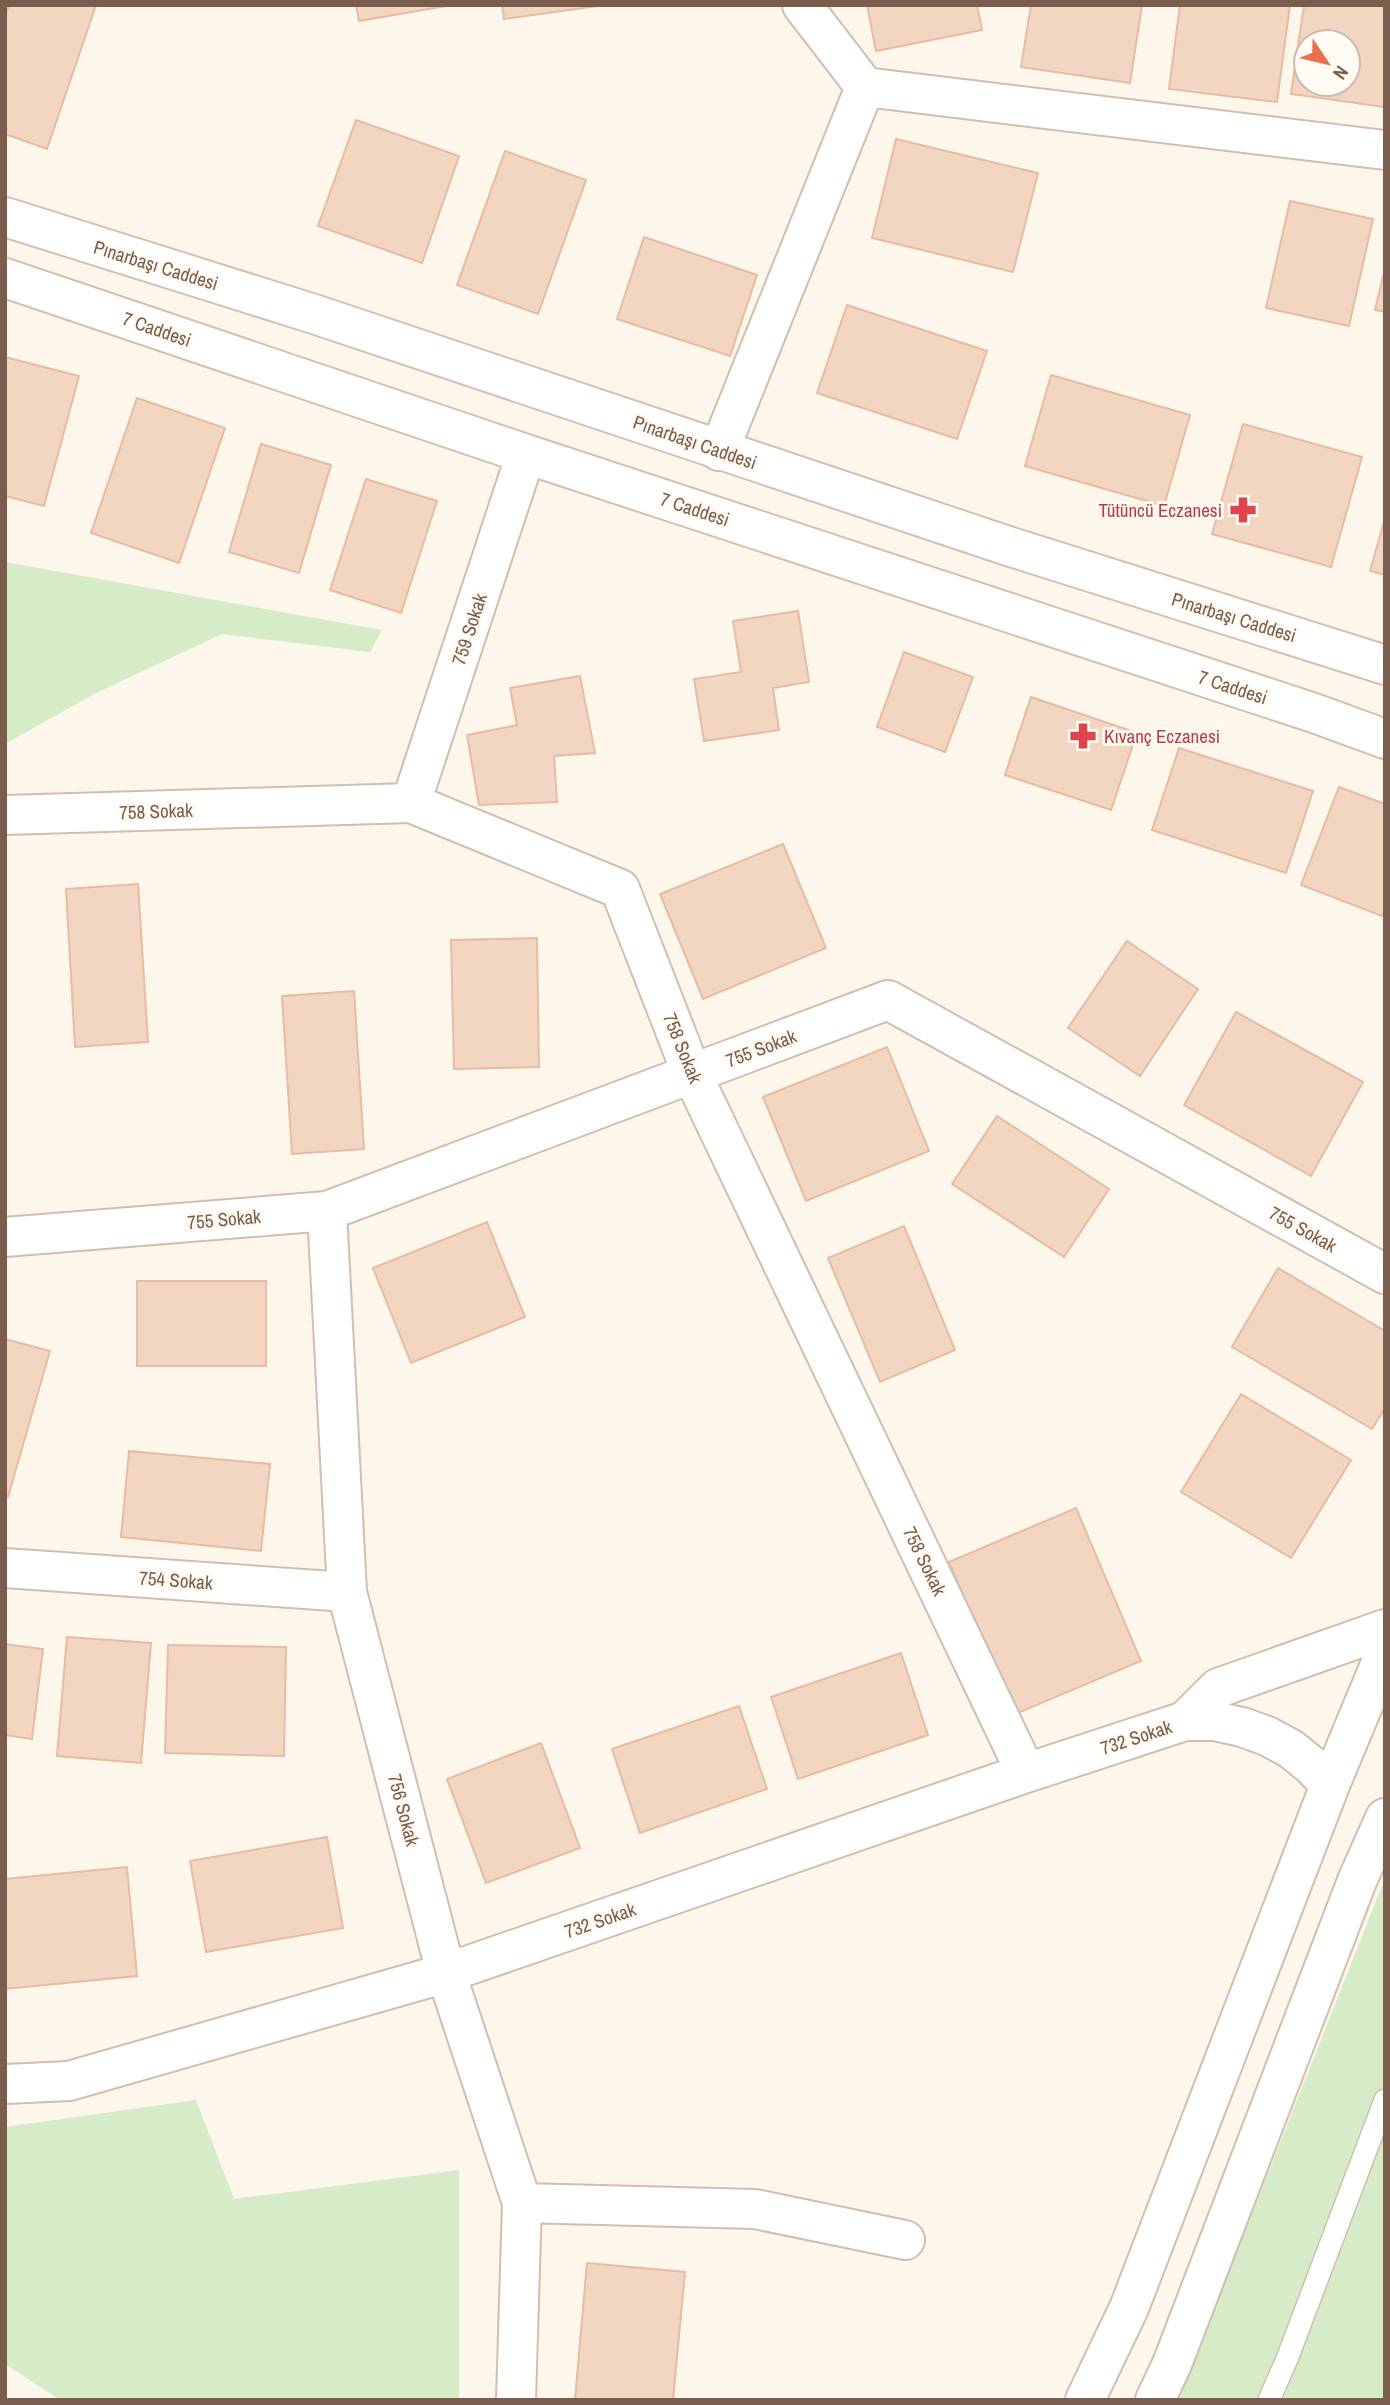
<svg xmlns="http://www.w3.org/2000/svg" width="1390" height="2405" viewBox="0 0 1390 2405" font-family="'Archivo Narrow',sans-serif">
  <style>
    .green { fill: #d6ecc8 }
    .building { fill: #f3d6c2; stroke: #e6bca2; stroke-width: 2; fill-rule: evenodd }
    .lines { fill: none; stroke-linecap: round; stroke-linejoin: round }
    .lane-casing { stroke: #d1beaf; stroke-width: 24 }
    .street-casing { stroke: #d1beaf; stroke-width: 42 }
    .secondary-casing { stroke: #d6c0af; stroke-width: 42 }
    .lane { stroke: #fff; stroke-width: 21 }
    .street { stroke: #fff; stroke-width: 38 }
    .secondary { stroke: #fff; stroke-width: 38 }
    .labels { text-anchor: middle; stroke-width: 6; stroke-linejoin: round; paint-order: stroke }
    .street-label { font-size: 19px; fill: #7a5d4c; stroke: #fffaf2 }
    .health-label { font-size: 19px; fill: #be3a42; stroke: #fffaf2; text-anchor: end }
  </style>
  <rect width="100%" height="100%" fill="#fdf6eb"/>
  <path class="green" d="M5 562 382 630 370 652 222 634 96 693 5 744Z
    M1385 1880V2400H1178L1382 1886Z
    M196 2100 234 2199 459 2170V2400H60L5 2364V2127Z"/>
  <path class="building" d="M9 5H96L47 149 5 134V17Z
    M356 5H452L359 21Z
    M502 5H605L504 19Z
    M867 5H977L982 30 876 51Z
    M1031 5H1142L1130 83 1021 67Z
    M1180 5H1290L1277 102 1169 89Z
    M1304 5H1385V107L1291 94ZM1306 42H1348V84H1306Z
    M356 120 459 156 422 263 318 226Z
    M896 139 1038 173 1013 272 872 238Z
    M505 151 586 180 538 314 457 285Z
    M1290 201 1373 219 1349 326 1266 308Z
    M644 237 757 275 730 356 617 319Z
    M1385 268V312L1375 310Z
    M847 305 987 351 957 439 817 393Z
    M5 357 79 376 44 506 5 496Z
    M1051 375 1190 415 1164 506 1025 466Z
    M137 398 225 428 179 563 91 533Z
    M1243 424 1362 457 1331 567 1212 534Z
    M261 444 331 465 299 573 229 552Z
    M366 479 437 501 401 613 330 590Z
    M1385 518V575L1370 571Z
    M798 611 809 682 773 688 779 730 704 741 694 679 741 672 733 621Z
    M904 652 973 677 945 752 877 727Z
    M580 676 595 753 554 756 557 802 479 805 467 735 517 725 510 688Z
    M1031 697 1137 733 1111 810 1005 775Z
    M1179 748 1313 791 1286 873 1152 830Z
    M1339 787 1385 804V909L1382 916 1301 885Z
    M783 844 826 948 703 999 660 894Z
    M138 884 148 1042 75 1047 66 889Z
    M537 938 539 1067 454 1069 451 940Z
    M1127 941 1198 989 1140 1076 1068 1028Z
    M354 991 364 1149 292 1154 282 996Z
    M1236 1012 1363 1082 1311 1176 1184 1105Z
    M887 1047 929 1151 806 1201 763 1097Z
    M997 1116 1109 1189 1064 1257 952 1184Z
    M487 1222 525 1317 411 1363 373 1268Z
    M904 1226 955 1350 880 1382 828 1258Z
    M1278 1268 1385 1331V1408L1372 1429 1232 1347Z
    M137 1281H266V1366H137Z
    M5 1339 50 1351 8 1497 5 1496Z
    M1241 1394 1351 1460 1291 1558 1181 1492Z
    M129 1451 270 1464 261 1551 121 1537Z
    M1076 1508 1141 1661 1013 1715 949 1562Z
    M67 1637 151 1643 141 1763 57 1756Z
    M5 1644 43 1649 32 1739 5 1735Z
    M168 1645 286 1647 284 1756 165 1753Z
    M901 1653 928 1735 798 1779 771 1697Z
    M739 1706 767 1789 640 1833 612 1749Z
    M541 1743 580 1848 486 1883 447 1779Z
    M327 1837 343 1928 206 1952 190 1861Z
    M127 1867 137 1976 5 1989V1879Z
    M587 2263 685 2272 673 2400H575Z"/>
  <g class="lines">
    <g class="lane-casing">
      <path id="lane" d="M1269 2400 1287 2359 1385 2100"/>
    </g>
    <g class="street-casing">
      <path id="street" d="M802 5 865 87
        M719 451 865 87 1385 150
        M411 803 526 454
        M5 815 411 803 620 889 692 1074 1026 1773
        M327 1211 347 1592 446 1973 522 2203 516 2400
        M5 1237 327 1211 888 1000 1385 1274
        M5 1568 347 1592
        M1185 1721 1218 1688 1385 1629
        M5 2084 69 2081 446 1973 1026 1773 1185 1721H1214L1242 1727 1267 1736 1291 1749 1312 1766 1330 1785
        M522 2203 755 2209 905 2240
        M1085 2400 1129 2308 1330 1785 1385 1653
        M1155 2400 1172 2364 1357 1881 1385 1818"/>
    </g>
    <g class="secondary-casing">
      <path id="secondary" d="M5 217 314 314 1008 546 1385 665
        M5 278 526 454 1314 713 1385 739"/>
    </g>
    <use href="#lane" class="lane"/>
    <use href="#street" class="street"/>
    <use href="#secondary" class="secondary"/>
  </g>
  <defs>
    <g id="pharmacy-bare" transform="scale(2.1)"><path d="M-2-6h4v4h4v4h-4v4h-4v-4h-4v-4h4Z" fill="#e0444e" stroke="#fffaf2" stroke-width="2.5" paint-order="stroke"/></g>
  </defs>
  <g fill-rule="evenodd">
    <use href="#pharmacy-bare" x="1243" y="510"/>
    <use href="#pharmacy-bare" x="1083" y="736"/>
  </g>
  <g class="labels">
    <g class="street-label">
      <text transform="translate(156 265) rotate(17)" y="7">Pınarbaşı Caddesi</text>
      <text transform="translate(157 329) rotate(19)" y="7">7 Caddesi</text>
      <text transform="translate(695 442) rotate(19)" y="7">Pınarbaşı Caddesi</text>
      <text transform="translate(695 509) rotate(18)" y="7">7 Caddesi</text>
      <text transform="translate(1234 617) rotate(17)" y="7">Pınarbaşı Caddesi</text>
      <text transform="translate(469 629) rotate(-72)" y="7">759 Sokak</text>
      <text transform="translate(1233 687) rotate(18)" y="7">7 Caddesi</text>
      <text transform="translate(156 811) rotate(-2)" y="7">758 Sokak</text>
      <text transform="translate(683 1048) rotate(68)" y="7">758 Sokak</text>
      <text transform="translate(761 1048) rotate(-21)" y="7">755 Sokak</text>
      <text transform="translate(224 1219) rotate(-5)" y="7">755 Sokak</text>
      <text transform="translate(1303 1229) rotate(29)" y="7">755 Sokak</text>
      <text transform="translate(925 1561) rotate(64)" y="7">758 Sokak</text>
      <text transform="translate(176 1580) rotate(4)" y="7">754 Sokak</text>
      <text transform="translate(1136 1737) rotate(-18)" y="7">732 Sokak</text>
      <text transform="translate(404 1810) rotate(75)" y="7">756 Sokak</text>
      <text transform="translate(600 1920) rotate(-19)" y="7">732 Sokak</text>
    </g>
    <g class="health-label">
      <text x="1222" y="517">Tütüncü Eczanesi</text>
      <text x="1104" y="743" text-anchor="start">Kıvanç Eczanesi</text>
    </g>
  </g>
  <rect width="1390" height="2405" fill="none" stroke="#7a5d4c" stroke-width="14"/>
  <g transform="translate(1327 63) rotate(125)"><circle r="33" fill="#fffaf2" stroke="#cabbb0" stroke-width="2"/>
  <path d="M0-5L12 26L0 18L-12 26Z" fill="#e8724f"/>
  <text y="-10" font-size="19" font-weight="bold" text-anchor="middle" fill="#7a5d4c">N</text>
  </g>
</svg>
